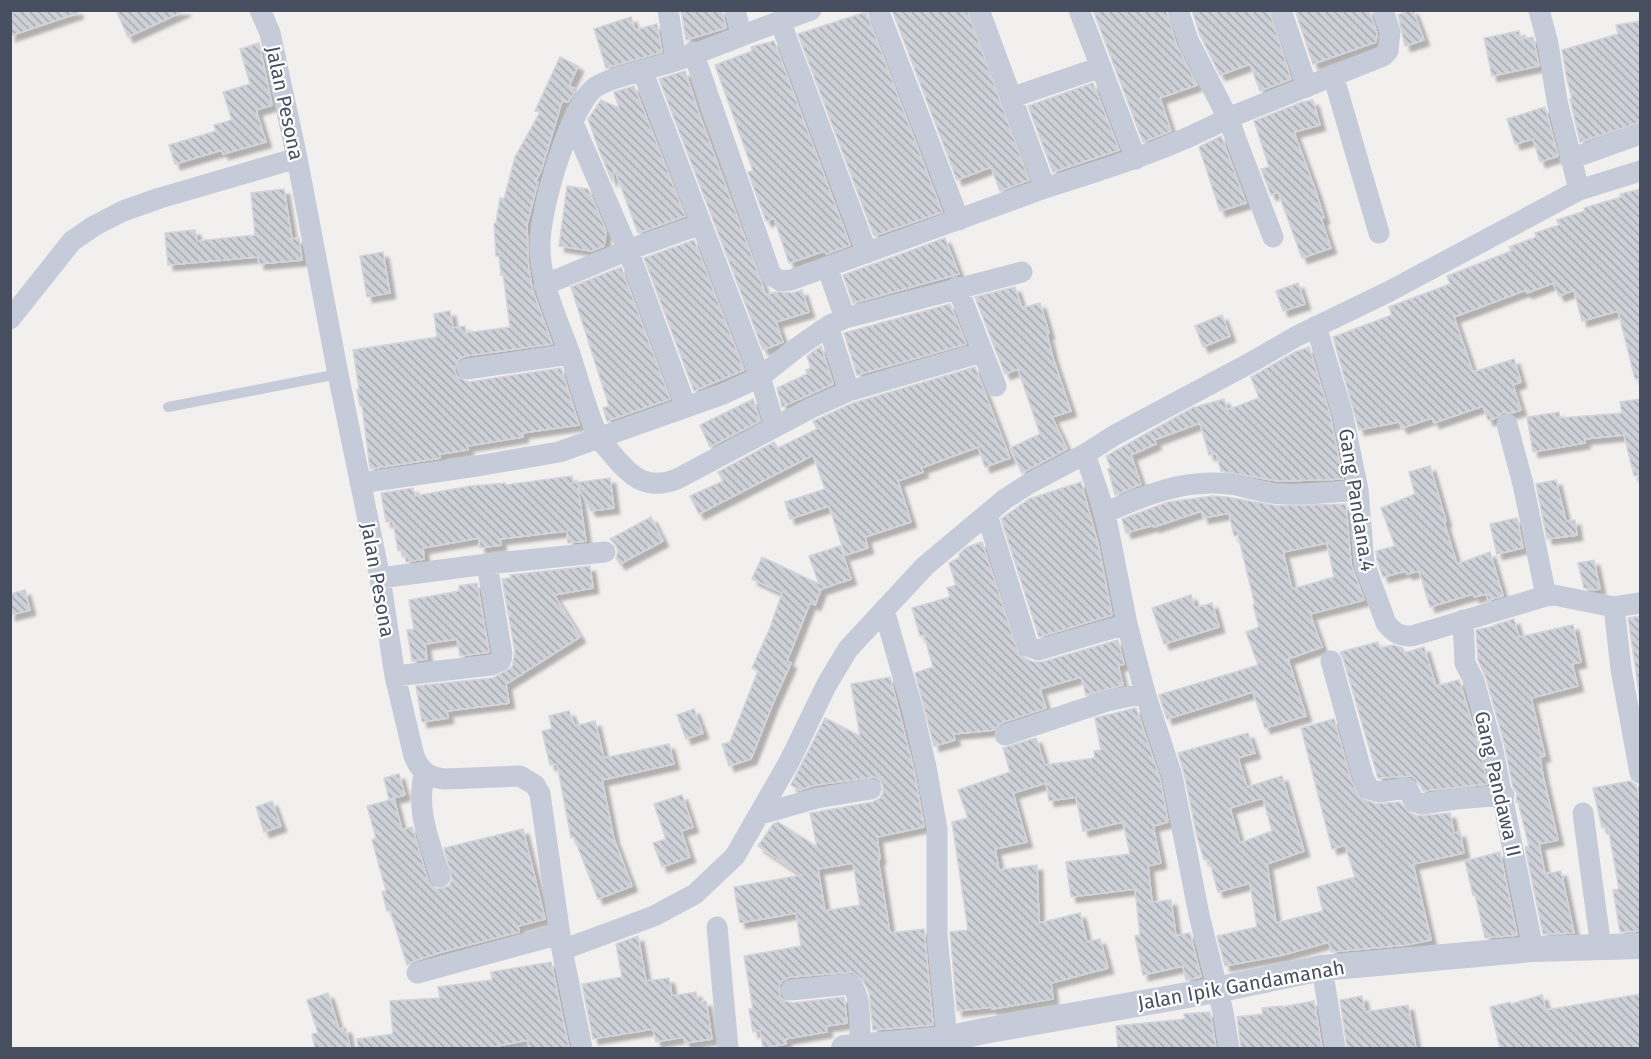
<svg xmlns="http://www.w3.org/2000/svg" width="1651" height="1059" viewBox="0 0 1651 1059" font-family="'Fira Sans',sans-serif">
  <style>
    .building { fill: url(#building-back-hatch); stroke: #d3d4dc; stroke-width: 1.5; fill-rule: evenodd; filter: url(#shadow) }
    .lines { fill: none; stroke-linecap: round; stroke-linejoin: round }
    .service { stroke: #c5cbd8; stroke-width: 10 }
    .minor { stroke: #c5cbd8; stroke-width: 21 }
    .tertiary { stroke: #c5cbd8; stroke-width: 26 }
    .labels { text-anchor: middle; stroke-width: 4.5; stroke-linejoin: round; paint-order: stroke }
    .street-label { font-size: 20px; fill: #464e5f; stroke: #fff }
  </style>
  <defs>
    <pattern id="building-back-hatch" width="6" height="6" patternUnits="userSpaceOnUse" patternTransform="scale(1.5)"><rect width="6" height="6" fill="#ced0d7"/><path d="M-1 5l2 2M0 0l6 6M5-1l2 2" fill="none" stroke="#a9abb2"/></pattern>
    <filter id="shadow"><feDropShadow dx="5.5" dy="5.5" stdDeviation="1.5" flood-color="#0004"/></filter>
  </defs>
  <rect width="100%" height="100%" fill="#f2f0ef"/>
  <path class="building" d="M19 10H77L78 13 10 36V14Z
    M116 10H186L128 37Z
    M681 10H722L726 28 686 40Z
    M892 10H967L1029 180 1000 191 991 167 957 180Z
    M1093 10H1166L1176 44 1197 85 1160 98 1171 131 1143 142Z
    M1192 10H1269L1291 79 1260 91 1250 64 1220 75 1200 35Z
    M1295 10H1369L1377 33 1376 42 1313 64Z
    M1410 10H1413L1424 40 1405 46 1398 15Z
    M866 12 942 212 874 236 798 34Z
    M631 17 635 30 657 24 662 52 606 68 594 29Z
    M1641 21V122L1580 142 1570 99 1572 98 1567 80 1562 50 1618 34 1616 25Z
    M1519 31 1521 39 1533 37 1539 66 1492 76 1484 38Z
    M774 41 850 245 826 254 825 251 789 263 774 218 766 221 748 172 753 171 715 65 752 51 751 47Z
    M259 43 272 105 256 110 266 142 223 154 222 150 175 164 169 145 216 131 214 125 232 120 223 92 250 84 240 49Z
    M560 57 578 66 569 86 577 89 568 102 562 101 541 171 535 182H538L527 224 528 261 532 289 552 344 465 356 459 359 454 370 457 377 468 382 561 368 579 425 522 433 523 437 467 446 468 450 440 454V458L370 469 362 406H360L357 390 359 389 353 350 437 337 434 314 450 311 453 328 465 326 466 333 510 327 503 274 501 275 499 256H496L494 224 496 223 500 198 504 199 515 157 540 112 535 111Z
    M685 71 699 114 766 295 775 292 792 293 802 290 809 312 776 322 783 342 763 350 659 79Z
    M1093 83 1119 150 1053 172 1028 106Z
    M634 86 685 216 638 233 614 168 612 181 599 150 588 119 601 100 619 108 614 92Z
    M1313 100 1320 125 1294 132 1316 192 1324 218 1321 219 1331 248 1302 258 1278 192 1271 195 1261 169 1269 167 1254 121 1302 102Z
    M1545 107 1558 156 1540 162 1533 139 1515 144 1507 119Z
    M1221 136 1246 203 1220 211 1199 147Z
    M567 186 588 189 606 231 604 246 592 251 559 246Z
    M284 189 292 239 299 238 302 260 259 264 258 257 168 265 165 233 195 230 197 241 255 235 251 193Z
    M1641 189V378L1635 379 1618 311 1582 321 1574 290 1559 296 1553 283 1527 293 1526 290 1454 317 1473 372 1514 359 1521 382 1513 385 1521 410 1512 413 1503 412 1496 418 1488 420 1483 406 1434 423 1432 418 1402 428 1399 422 1359 430 1333 337 1392 315 1389 307 1450 284 1447 276 1511 251 1509 247 1536 237 1535 233 1559 225 1557 220 1585 211 1584 208 1621 197 1620 194Z
    M945 238 959 274 853 303 843 275Z
    M694 240 744 370 694 391 644 258Z
    M383 252 390 293 367 297 360 256Z
    M621 267 670 399 607 421 603 408 609 406 571 287Z
    M1298 283 1305 304 1283 311 1276 291Z
    M1015 287 1022 308 1040 303 1049 333 1047 334 1053 358 1071 411 1052 417 1067 449 1022 473 1010 448 1040 434 1018 369 1005 374 975 297Z
    M950 304 966 344 857 375 844 333Z
    M1222 315 1230 336 1203 347 1195 326Z
    M821 346 833 384 782 407 777 388 807 374 806 370 811 368 807 356Z
    M1309 347 1330 415 1343 479 1278 481 1221 471 1216 453 1209 455 1200 423 1154 440 1156 444 1131 455 1141 484 1115 495 1109 472 1108 469 1111 468 1106 456 1192 408 1224 399 1227 410 1259 398 1251 377 1295 352Z
    M975 367 1010 458 985 467 978 447 921 468 923 472 898 481 911 522 865 537 868 548 845 555 829 506 790 519 785 502 825 489 813 455 699 514 690 496 723 481 718 472 774 442 778 448 817 429 813 421 853 403Z
    M753 399 760 421 710 447 700 425Z
    M1641 399V475L1634 476 1624 435 1584 439 1585 443 1533 452 1527 417 1559 412 1560 418 1622 413 1620 402Z
    M1430 466 1446 521 1444 522 1457 564 1490 552 1503 596 1488 600 1486 594 1474 597 1473 594 1430 607 1419 571 1407 574 1406 571 1383 577 1377 560 1376 551 1395 546 1381 508 1415 494 1409 472Z
    M572 476 573 483 610 478 614 508 591 511 578 487 586 541 568 543 567 531 500 539 501 545 480 548 479 538 423 548 424 559 406 562 404 550 398 551 393 521 386 522 381 493 413 488 415 496 471 486 505 483V485Z
    M1556 480 1566 521 1575 520 1577 535 1547 539 1536 484Z
    M1081 482 1098 544 1112 615 1039 637 1001 519 1029 499Z
    M1213 496 1227 497 1277 506 1346 504 1351 564 1364 600 1310 614 1322 647 1288 659 1306 716 1265 728 1253 692 1167 719 1159 695 1258 665 1246 632 1259 627 1253 605H1255L1238 535 1234 536 1229 513 1203 518 1202 511 1154 527V525L1126 533 1122 519 1168 502ZM1327 543 1334 577 1292 589 1283 552Z
    M651 517 663 541 620 564 616 558 618 551 616 545 610 539Z
    M1517 518 1523 548 1497 554 1490 524Z
    M982 542 1019 655 1033 662H1042L1118 640 1124 664 1118 666 1123 685 1086 695 1081 677 1040 689 1046 708 1001 723 994 730 953 734 955 740 934 746 915 673 933 667 924 635 920 636 912 608 950 597 947 588 956 585 949 563 960 557 959 554 967 547Z
    M840 546 851 579 821 589 815 605 810 603 787 661 791 663 773 703 751 759 729 766 722 744 730 742 758 671 752 668 770 628 782 593 752 579 762 557 819 584 809 556Z
    M1594 560 1600 589 1594 590 1584 588 1578 563Z
    M590 566 593 588 554 595 580 637 506 684 509 703 447 711 448 718 422 722 416 686 493 678 512 667 515 652 502 579 511 578 510 575Z
    M477 583 489 652 460 656 457 639 425 644 427 659 412 661 407 630 414 629 409 600 459 591V586Z
    M25 590 30 610 10 615V594Z
    M1191 595 1195 608 1212 603 1219 627 1164 644 1152 608Z
    M1641 616V699H1640L1628 618Z
    M1514 619 1519 637 1573 625 1581 662 1572 664 1578 686 1531 698 1545 756 1540 757 1543 776 1558 840 1539 844 1545 874 1561 871 1574 933 1543 934 1525 847 1529 846 1518 802H1516L1517 793 1513 787 1504 743 1486 678 1478 660 1476 630 1495 626 1494 625Z
    M1378 642 1380 648 1393 645 1403 648 1404 653 1424 647 1436 686 1459 680 1480 749 1487 784 1423 791 1418 781 1412 776 1378 778 1343 658 1340 652Z
    M890 677 914 770 924 827 877 837 880 859H878L890 933 924 929 933 1025 873 1030 869 992 863 980 853 972 790 977 783 980 779 985 780 997 785 1001 792 1003 844 997 847 1023 826 1026 827 1032 785 1039 786 1044 763 1048 760 1030 753 1032 749 1009H753L744 956 801 946 796 913 740 923 734 887 802 875 758 846 773 824 778 822 817 847 810 813 873 802 880 798 883 793V786L880 780 875 777 815 785 800 790 791 785 825 718 860 736 851 684ZM853 863 860 905 825 911 818 869Z
    M1136 708 1160 779 1168 822 1153 826 1161 863 1148 866 1152 902 1171 900 1176 936 1190 933 1201 977 1186 980 1183 966 1143 975 1135 936 1140 935 1135 889 1071 897 1066 862 1130 854 1123 822 1083 831 1076 797 1049 801 1046 783 1013 793 1027 842 995 849 999 870 1037 865 1039 923 1080 913 1087 942 1100 939 1108 968 1051 983 1053 999 992 1009V1007L957 1011 950 932 968 930 952 822 968 818 958 790 1010 772 1003 748 1036 738 1045 765 1095 758 1094 751 1101 750 1095 718Z
    M694 709 703 733 686 739 677 715Z
    M569 711 575 726 595 721 604 758 669 744 674 764 602 780 614 839 632 886 598 899 574 837 571 838 557 764 550 765 542 731 552 729 549 716Z
    M1334 719 1351 780 1360 798 1376 804 1400 802 1408 812 1417 816 1450 813 1454 833 1460 832 1464 853 1413 864 1431 940 1406 945 1331 952 1329 942 1283 955 1225 966 1217 936 1257 927 1250 883 1218 892 1209 859 1204 860 1197 837 1184 773 1178 753 1248 733 1255 753 1238 758 1247 787 1282 776 1304 851 1267 864 1276 923 1323 911 1317 887 1355 877 1345 845 1332 849 1301 728ZM1263 798 1272 831 1240 843 1230 808Z
    M399 774 405 795 389 799 384 778Z
    M1630 781 1636 785 1641 806V931L1620 932 1613 890 1619 889 1608 827 1602 828 1593 788Z
    M682 795 693 827 681 831 690 857 662 867 653 843 666 839 654 804Z
    M394 799 402 830 412 827 428 881 432 887 438 889 449 886 452 879 444 848 523 829 545 919 518 926 519 932 442 952 414 961 407 965 390 910 387 911 382 892 386 891 372 840 376 838 367 806Z
    M272 801 281 826 264 832 256 807Z
    M1500 852 1517 935 1485 938 1475 894 1473 895 1465 861Z
    M638 936 646 981 669 978 672 996 696 992 698 1002 706 1001 712 1039 685 1043 684 1037 656 1042 653 1029 593 1039 582 984 622 977 616 944Z
    M551 962 569 1048H529L528 1040 497 1046 498 1048H358L357 1039 393 1034 390 1001 440 998 438 987 492 980 491 972Z
    M328 993 339 1029 346 1028 350 1048H315L312 1034 318 1033 307 1000Z
    M1641 994V1048H1500L1490 1007 1510 1002 1511 1004 1542 995 1546 1010Z
    M1362 996 1365 1012 1408 1005 1416 1048H1347L1340 1000Z
    M1314 1001 1322 1048H1241L1237 1017 1263 1014 1262 1008 1282 1006V1007Z
    M1210 1012 1216 1048H1118L1116 1026 1185 1019 1184 1014Z"/>
  <g class="lines">
    <path class="service" d="M168 407 338 374"/>
    <path class="minor" d="M260 10 270 33 297 158 338 374 380 578 395 676 414 756C420 771 428 777 444 779L520 776 535 785 540 794 562 950 582 1048
      M668 10 676 60
      M735 10 741 35
      M811 10C765 26 720 45 675 61 657 67 605 78 593 89 569 111 539 211 540 246 540 284 557 318 570 354 579 381 586 410 598 436 601 443 608 448 612 454 631 477 647 491 677 479L811 408 849 391 982 352
      M878 10 959 220
      M1079 10 1136 159
      M1281 10 1307 87
      M1539 10 1548 44 1557 101 1579 190
      M780 21 867 253
      M693 52 771 275 781 281 791 280 1045 188 979 10
      M642 70 760 377 775 427
      M1333 75 1379 233
      M1013 97 1101 67
      M573 123 628 250 686 407
      M1570 159 1640 134
      M1045 188C1108 168 1170 149 1228 118L1188 40 1178 10
      M1273 237 1228 118 1383 56 1388 51 1390 32 1383 10
      M827 267 845 318
      M544 285 628 250 701 224
      M957 287 996 386
      M10 319 72 241 94 226 123 211 160 198 297 158
      M828 326 849 391
      M1316 326 1342 412 1358 490 1364 563 1386 623C1394 633 1399 636 1412 636L1546 596 1554 595 1614 607 1640 603
      M467 369 570 354
      M1507 424 1523 484 1546 596
      M1085 454 1105 513 1127 624 1145 693 1172 776 1199 915 1223 1012 1229 1048
      M360 483 483 465 559 452 723 394 760 377 795 349 828 326 845 318 1022 272
      M1105 513C1144 495 1185 479 1229 484 1248 487 1266 494 1284 494 1308 495 1333 492 1358 490
      M987 515 1028 646 1038 650 1127 624
      M380 578 487 564 605 552
      M1614 607 1621 669 1640 773
      M884 610 913 711 926 767 937 829V935L947 1039
      M1463 620 1465 663 1474 681 1492 746 1533 949
      M1331 661 1363 777 1369 789 1379 792 1407 788 1414 801 1421 804 1456 799 1504 795
      M395 676 491 665 501 660 502 654 487 564
      M1005 735 1107 701 1145 693
      M424 773C416 814 429 838 440 877
      M1583 813 1601 948
      M761 814 817 798 871 789
      M717 927 728 1048
      M562 950 654 916 695 894 735 856 789 762 827 684 848 649 925 566 1005 499 1030 483 1085 454 1115 435 1250 363 1297 336 1388 292 1579 190 1640 171
      M1322 968 1335 1048
      M417 973 560 934
      M791 990 849 984C863 992 859 1031 860 1047"/>
    <path class="tertiary" d="M844 1048 947 1039 984 1031 1216 990 1322 968 1533 949 1640 946"/>
  </g>
  <g class="labels">
    <g class="street-label">
      <text transform="translate(285 103) rotate(78)" y="7">Jalan Pesona</text>
      <text transform="translate(1357 500) rotate(81)" y="7">Gang Pandana.4</text>
      <text transform="translate(378 580) rotate(80)" y="7">Jalan Pesona</text>
      <text transform="translate(1498 784) rotate(77)" y="7">Gang Pandawa II</text>
      <text transform="translate(1241 985) rotate(-10)" y="7">Jalan Ipik Gandamanah</text>
    </g>
  </g>
  <rect width="1651" height="1059" fill="none" stroke="#464e5f" stroke-width="24"/>
</svg>
